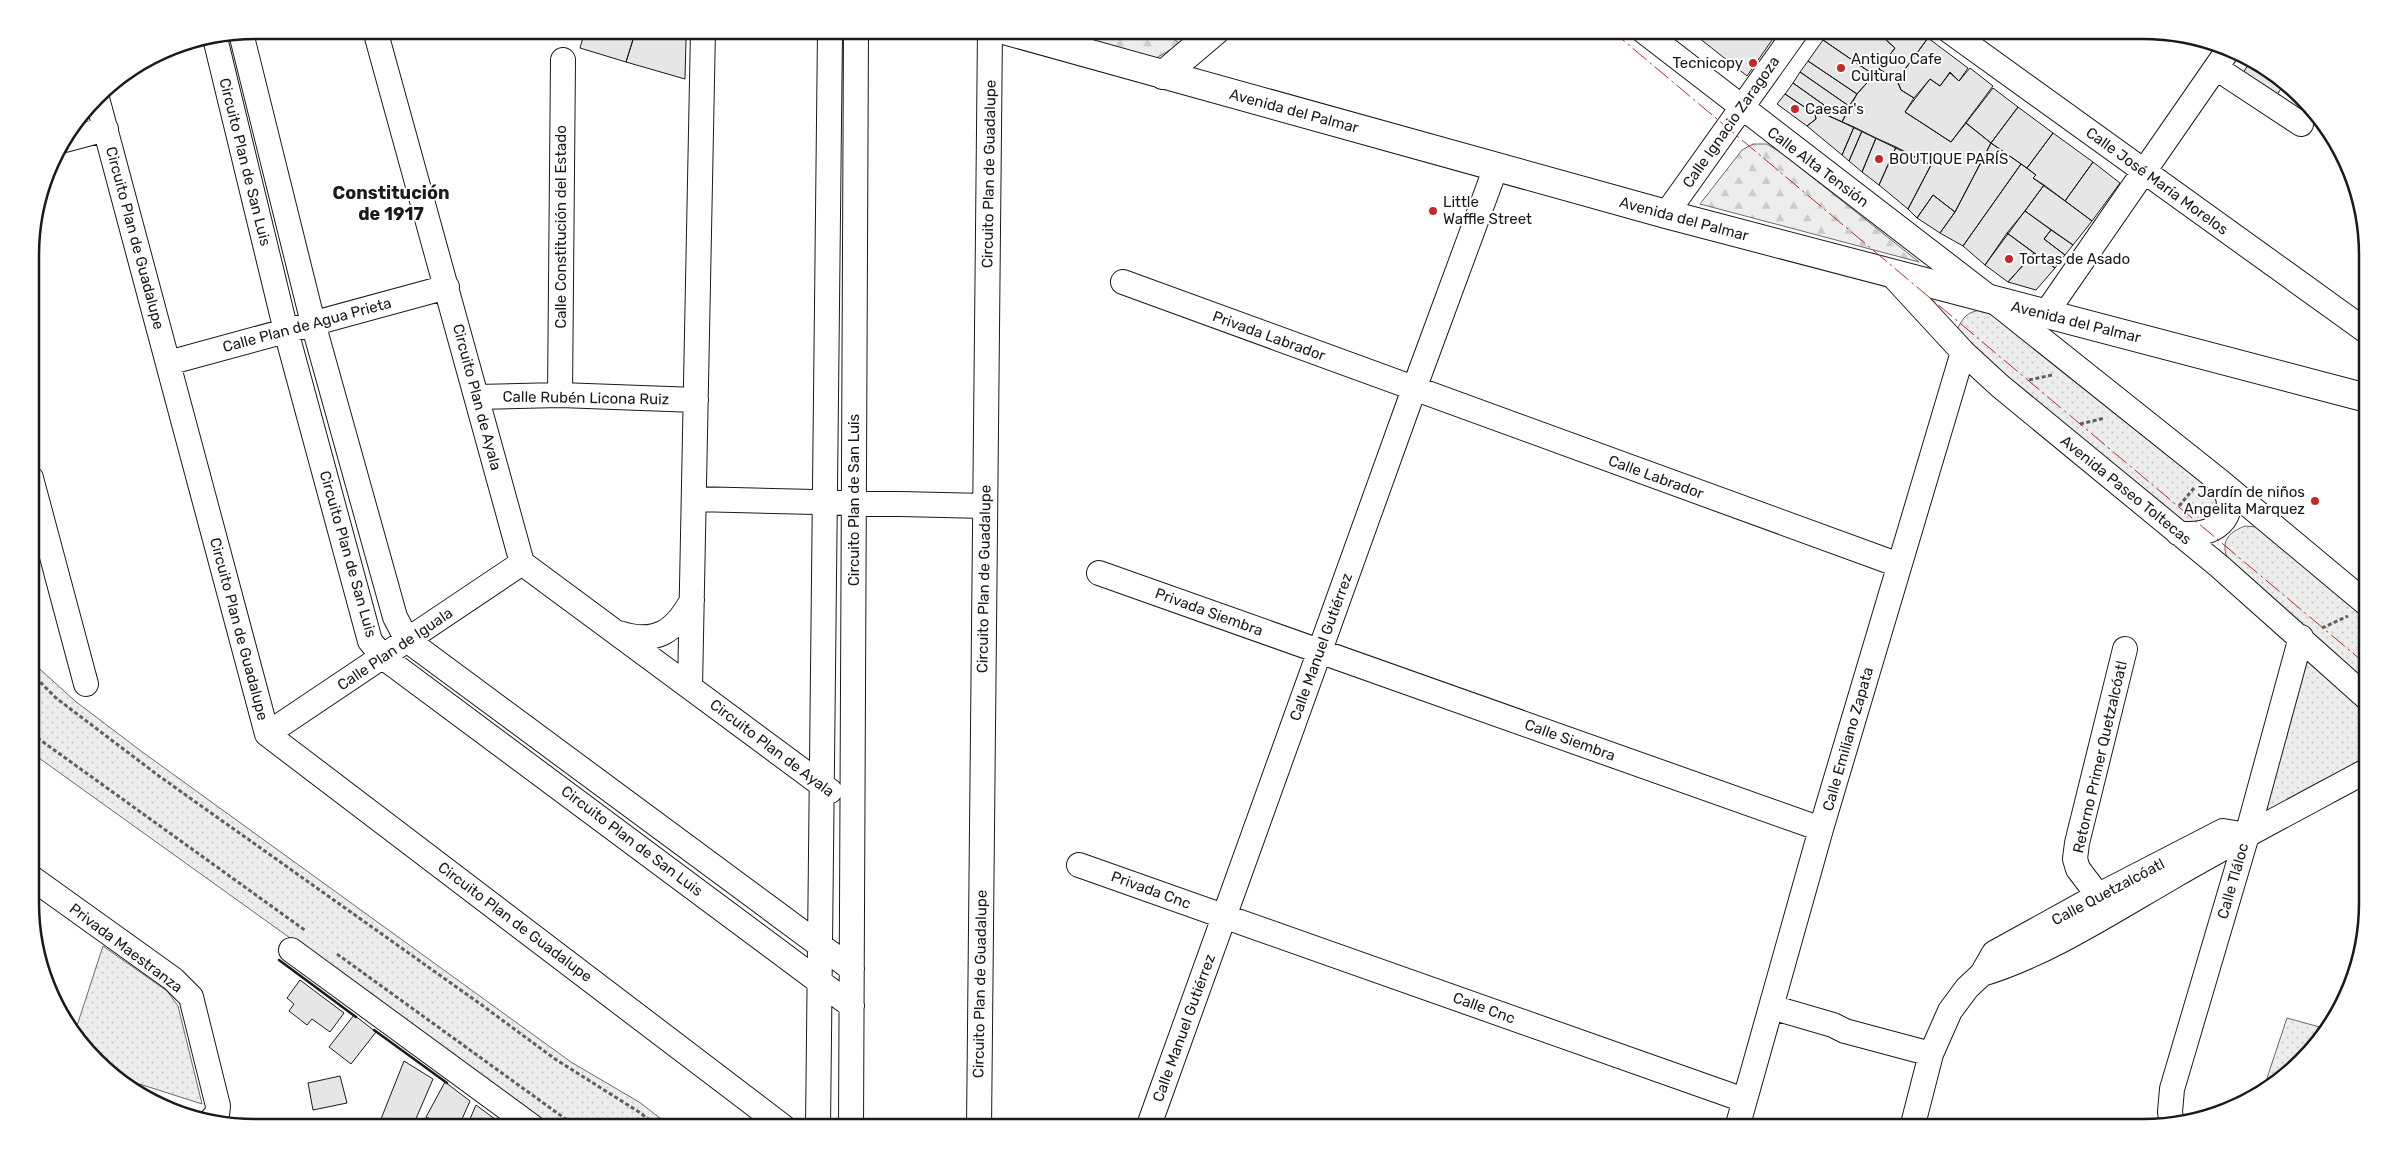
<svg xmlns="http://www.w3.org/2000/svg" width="2398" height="1158" viewBox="0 0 2398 1158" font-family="Rubik,sans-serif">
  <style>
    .forest { fill: url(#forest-firs); stroke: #6a6a6a }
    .park { fill: url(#park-dots); stroke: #6a6a6a }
    .building { fill: #e6e6e6; stroke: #1a1a1a }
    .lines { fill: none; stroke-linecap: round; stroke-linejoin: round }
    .minor-casing { stroke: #1a1a1a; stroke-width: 26 }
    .major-casing { stroke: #1a1a1a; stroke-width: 30 }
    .path { stroke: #5f5f5f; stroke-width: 3; stroke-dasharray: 4 2.5; stroke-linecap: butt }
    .minor { stroke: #fff; stroke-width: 24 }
    .major { stroke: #fff; stroke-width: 28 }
    .wall { stroke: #1a1a1a; stroke-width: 2.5 }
    .power { stroke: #c62828; stroke-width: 1; stroke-dasharray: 18 4 2.5 4; stroke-linecap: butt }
    .poi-dot { fill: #c62828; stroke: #fff; stroke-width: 2 }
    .labels { text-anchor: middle; stroke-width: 4; stroke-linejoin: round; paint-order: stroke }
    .poi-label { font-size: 15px; fill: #1a1a1a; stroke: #fff; text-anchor: start }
    .street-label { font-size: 15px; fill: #1a1a1a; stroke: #fff }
    .quarter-label { font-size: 18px; font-weight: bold; fill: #1a1a1a; stroke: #fff }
    .rim { fill: none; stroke: #1a1a1a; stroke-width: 2.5 }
  </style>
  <defs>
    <pattern id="forest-firs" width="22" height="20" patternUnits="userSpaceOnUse" patternTransform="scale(1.25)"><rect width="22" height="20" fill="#ededed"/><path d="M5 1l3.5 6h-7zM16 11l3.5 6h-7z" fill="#cbcbcb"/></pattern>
    <pattern id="park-dots" width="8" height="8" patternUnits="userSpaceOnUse" patternTransform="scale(1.25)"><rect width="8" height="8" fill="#ededed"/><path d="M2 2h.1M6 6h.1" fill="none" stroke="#cbcbcb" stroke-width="1.8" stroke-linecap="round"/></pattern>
  </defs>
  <rect width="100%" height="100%" fill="#fff"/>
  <path class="forest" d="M1046 30C1075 30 1162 23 1180 44L1153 60Z
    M1753 144H1767L1783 154 1919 262 1700 204 1742 150Z"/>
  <path class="park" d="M1981 310 1996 313 2210 487C2217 497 2218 504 2217 516L2188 528 1991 369 1957 330C1963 317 1967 312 1981 310Z
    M2245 526 2256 527 2269 534 2367 617V682L2232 569C2221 548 2221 535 2245 526Z
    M2302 656 2326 675 2367 716 2368 759 2259 822Z
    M31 661 75 701 141 751 571 1062 639 1102 673 1128H555L32 753Z
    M103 946 167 991 178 1006 202 1104 124 1079 76 1040 74 1035Z
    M2287 1018 2327 1029 2312 1052 2262 1093Z"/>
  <path class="building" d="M516 30H548L546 38Z
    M585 30H636L626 62 580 48Z
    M636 30H654L686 39 685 79 626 62Z
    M1689 30H1779L1747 76Z
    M1830 30H1890L1885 39 1895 48 1874 75 1823 40Z
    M1890 30H1916L1928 38 1897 80 1879 69 1895 48 1885 39Z
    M1928 38 1968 68 1959 81 1950 72 1940 86 1930 79 1914 98 1901 90 1897 80Z
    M1823 40 1874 75 1857 94 1808 61Z
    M2251 60 2283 86 2276 96 2243 73Z
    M1808 61 1857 94 1849 106 1800 72Z
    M1970 68 1993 86 1951 142 1905 112 1930 79 1940 86 1950 73 1959 81Z
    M1879 69 1897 80 1901 90 1914 98 1905 112 1951 142 1966 123 1991 143 1955 212 1933 195 1917 218 1908 209 1931 165 1842 122 1857 94Z
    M1800 72 1849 106 1842 122 1820 112 1824 105 1793 83Z
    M1793 83 1824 105 1820 112 1815 114 1785 94Z
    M1993 88 2018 107 1991 143 1966 123Z
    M1785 94 1815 114 1816 119 1807 126 1777 104Z
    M2018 107 2053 133 2027 168 1991 143Z
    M1820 112 1854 127 1842 155 1807 126 1816 119 1815 114Z
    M1854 127 1862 131 1849 161 1842 155Z
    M1862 131 1876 138 1862 172 1849 161Z
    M2053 133 2093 162 2065 201 2033 178 2036 175 2027 168Z
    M1876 138 1896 147 1879 185 1862 172Z
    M1991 143 2021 164 1963 246 1940 233 1955 212Z
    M1896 147 1931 165 1908 209 1879 185Z
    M2093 162 2120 183 2092 221 2065 201Z
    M2021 164 2036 175 2033 178 2044 185 1985 265 1963 246Z
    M2044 185 2092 221 2073 245 2025 211Z
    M1933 195 1955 212 1940 233 1917 218Z
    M2025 211 2051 230 2044 239 2065 255 2055 268 2007 233Z
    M2051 230 2073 245 2065 255 2044 239Z
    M2007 233 2034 253 2008 282 1985 265Z
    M2034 253 2055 268 2036 290 2008 282Z
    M300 980 344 1013 330 1032 312 1019 307 1025 289 1011 294 1004 287 998Z
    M354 1015 376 1032 351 1064 329 1047Z
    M404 1061 433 1079 412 1128H403L381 1119Z
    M340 1076 347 1103 313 1110 308 1083Z
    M445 1082 470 1101 458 1128H448L426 1117Z
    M476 1105 507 1128H466Z
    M424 1118 438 1125 436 1128H419Z"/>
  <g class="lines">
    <g class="minor-casing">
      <path id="minor" d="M375 30 522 563 830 791
        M1642 30 1995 302 2222 483 2367 604
        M1948 30 2366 331
        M241 33 313 323 395 617 407 640 852 969
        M215 38 286 331 370 641 383 657 852 1006
        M2216 68 2301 124
        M97 98 267 734 785 1128
        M65 140 106 129
        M1666 214 1797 30
        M1892 275 1963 352 2000 386 2219 566 2367 698
        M1123 282 1899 565
        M2046 313 2228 50
        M168 363 447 287
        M560 395 563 60
        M477 397 560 395 696 400
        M31 478 86 684
        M694 499 985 506
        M2178 533C2212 539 2243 518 2222 483
        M1099 573 1821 829
        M619 633C655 645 675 632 692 600
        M690 687 703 30
        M267 734 522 563
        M1079 865 1744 1100
        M32 878 173 979 191 997 218 1106 217 1115 213 1118
        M2107 907 2078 869 2075 859 2077 843 2125 649
        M291 950 534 1128
        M1982 974C2046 955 2115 910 2174 876 2238 839 2303 805 2368 770
        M1771 1007 1833 1025 1845 1031 1931 1054
        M2172 1125 2170 1112 2172 1089 2247 835 2301 637
        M818 1128 830 30
        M851 1128 856 30
        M979 1128 990 30
        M1148 1128 1414 389 1496 167
        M1737 1128 1821 829 1963 352
        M1912 1128 1931 1054 1950 1011 1967 988 1982 974 1994 953 2099 895 2223 831 2247 835"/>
    </g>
    <g class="major-casing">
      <path id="major" d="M1004 30 1666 214 2367 398
        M1163 75 1216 30"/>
    </g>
    <path class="path" d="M2029 380 2052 375
      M2080 424 2105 418
      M2179 506 2194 488
      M2322 628 2348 616
      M31 673 56 698 159 776 479 1003 555 1059 639 1112 660 1128
      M32 734 306 931
      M337 954 578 1128
      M2281 1079 2282 1067 2292 1069"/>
    <use href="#minor" class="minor"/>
    <use href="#major" class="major"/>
    <path class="wall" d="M279 960 356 1017
      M374 1030 447 1083"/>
    <path class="power" d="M1611 30 2367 665"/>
  </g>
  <g class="poi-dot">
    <circle cx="1753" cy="63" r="5"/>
    <circle cx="1841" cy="68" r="5"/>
    <circle cx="1795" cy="109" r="5"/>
    <circle cx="1879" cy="159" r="5"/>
    <circle cx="1433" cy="211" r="5"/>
    <circle cx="2009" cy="259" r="5"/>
    <circle cx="2315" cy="501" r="5"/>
  </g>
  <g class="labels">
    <g class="poi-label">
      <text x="1851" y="64">Antiguo Cafe<tspan x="1851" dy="17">Cultural</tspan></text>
      <text x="1743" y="68" text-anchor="end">Tecnicopy</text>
      <text x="1805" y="114">Caesar's</text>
      <text x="1889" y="164">BOUTIQUE PARÍS</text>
      <text x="1443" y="207">Little<tspan x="1443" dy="17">Waffle Street</tspan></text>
      <text x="2019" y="264">Tortas de Asado</text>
      <text x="2305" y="497" text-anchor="end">Jardín de niños<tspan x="2305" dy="17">Angelita Marquez</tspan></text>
    </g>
    <g class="street-label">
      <text transform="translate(1294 111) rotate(15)" y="5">Avenida del Palmar</text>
      <text transform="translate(1731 122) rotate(-55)" y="5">Calle Ignacio Zaragoza</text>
      <text transform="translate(245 162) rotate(76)" y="5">Circuito Plan de San Luis</text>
      <text transform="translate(1818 167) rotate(37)" y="5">Calle Alta Tensión</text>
      <text transform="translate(989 174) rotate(-89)" y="5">Circuito Plan de Guadalupe</text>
      <text transform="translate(2157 181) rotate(36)" y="5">Calle José María Morelos</text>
      <text transform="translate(1684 219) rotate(15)" y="5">Avenida del Palmar</text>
      <text transform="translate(561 227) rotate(-90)" y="5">Calle Constitución del Estado</text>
      <text transform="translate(135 238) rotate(75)" y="5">Circuito Plan de Guadalupe</text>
      <text transform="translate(2076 322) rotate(14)" y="5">Avenida del Palmar</text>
      <text transform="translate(307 325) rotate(-15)" y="5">Calle Plan de Agua Prieta</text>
      <text transform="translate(1269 336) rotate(20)" y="5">Privada Labrador</text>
      <text transform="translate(477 397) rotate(75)" y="5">Circuito Plan de Ayala</text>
      <text transform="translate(586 398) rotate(1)" y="5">Calle Rubén Licona Ruiz</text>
      <text transform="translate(1656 477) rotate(20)" y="5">Calle Labrador</text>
      <text transform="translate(2126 490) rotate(39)" y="5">Avenida Paseo Toltecas</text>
      <text transform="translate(854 500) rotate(-90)" y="5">Circuito Plan de San Luis</text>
      <text transform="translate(348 554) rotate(74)" y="5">Circuito Plan de San Luis</text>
      <text transform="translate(984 579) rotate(-89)" y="5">Circuito Plan de Guadalupe</text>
      <text transform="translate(1209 612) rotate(20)" y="5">Privada Siembra</text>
      <text transform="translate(239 629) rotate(75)" y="5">Circuito Plan de Guadalupe</text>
      <text transform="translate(1321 647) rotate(-70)" y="5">Calle Manuel Gutiérrez</text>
      <text transform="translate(395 649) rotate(-34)" y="5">Calle Plan de Iguala</text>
      <text transform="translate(1848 739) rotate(-74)" y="5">Calle Emiliano Zapata</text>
      <text transform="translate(1570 740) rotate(20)" y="5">Calle Siembra</text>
      <text transform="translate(772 748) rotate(37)" y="5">Circuito Plan de Ayala</text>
      <text transform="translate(2100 757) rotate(-77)" y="5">Retorno Primer Quetzalcóatl</text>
      <text transform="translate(632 841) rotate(37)" y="5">Circuito Plan de San Luis</text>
      <text transform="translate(2233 881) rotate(-74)" y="5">Calle Tláloc</text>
      <text transform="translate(1151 890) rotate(20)" y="5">Privada Cnc</text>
      <text transform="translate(2108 892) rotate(-28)" y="5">Calle Quetzalcóatl</text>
      <text transform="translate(515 922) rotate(37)" y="5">Circuito Plan de Guadalupe</text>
      <text transform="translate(126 948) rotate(37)" y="5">Privada Maestranza</text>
      <text transform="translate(980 984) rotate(-89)" y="5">Circuito Plan de Guadalupe</text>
      <text transform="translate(1484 1008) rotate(20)" y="5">Calle Cnc</text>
      <text transform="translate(1184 1028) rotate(-70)" y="5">Calle Manuel Gutiérrez</text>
    </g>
    <g class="quarter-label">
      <text x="391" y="199">Constitución<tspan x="391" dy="21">de 1917</tspan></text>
    </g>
  </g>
  <path d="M0 0H2398V1158H0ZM255 39H2143A216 216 0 0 1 2359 255V903A216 216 0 0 1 2143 1119H255A216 216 0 0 1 39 903V255A216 216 0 0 1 255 39Z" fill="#fff" fill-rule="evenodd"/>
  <path class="rim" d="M255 39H2143A216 216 0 0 1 2359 255V903A216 216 0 0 1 2143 1119H255A216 216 0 0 1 39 903V255A216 216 0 0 1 255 39Z"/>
</svg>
